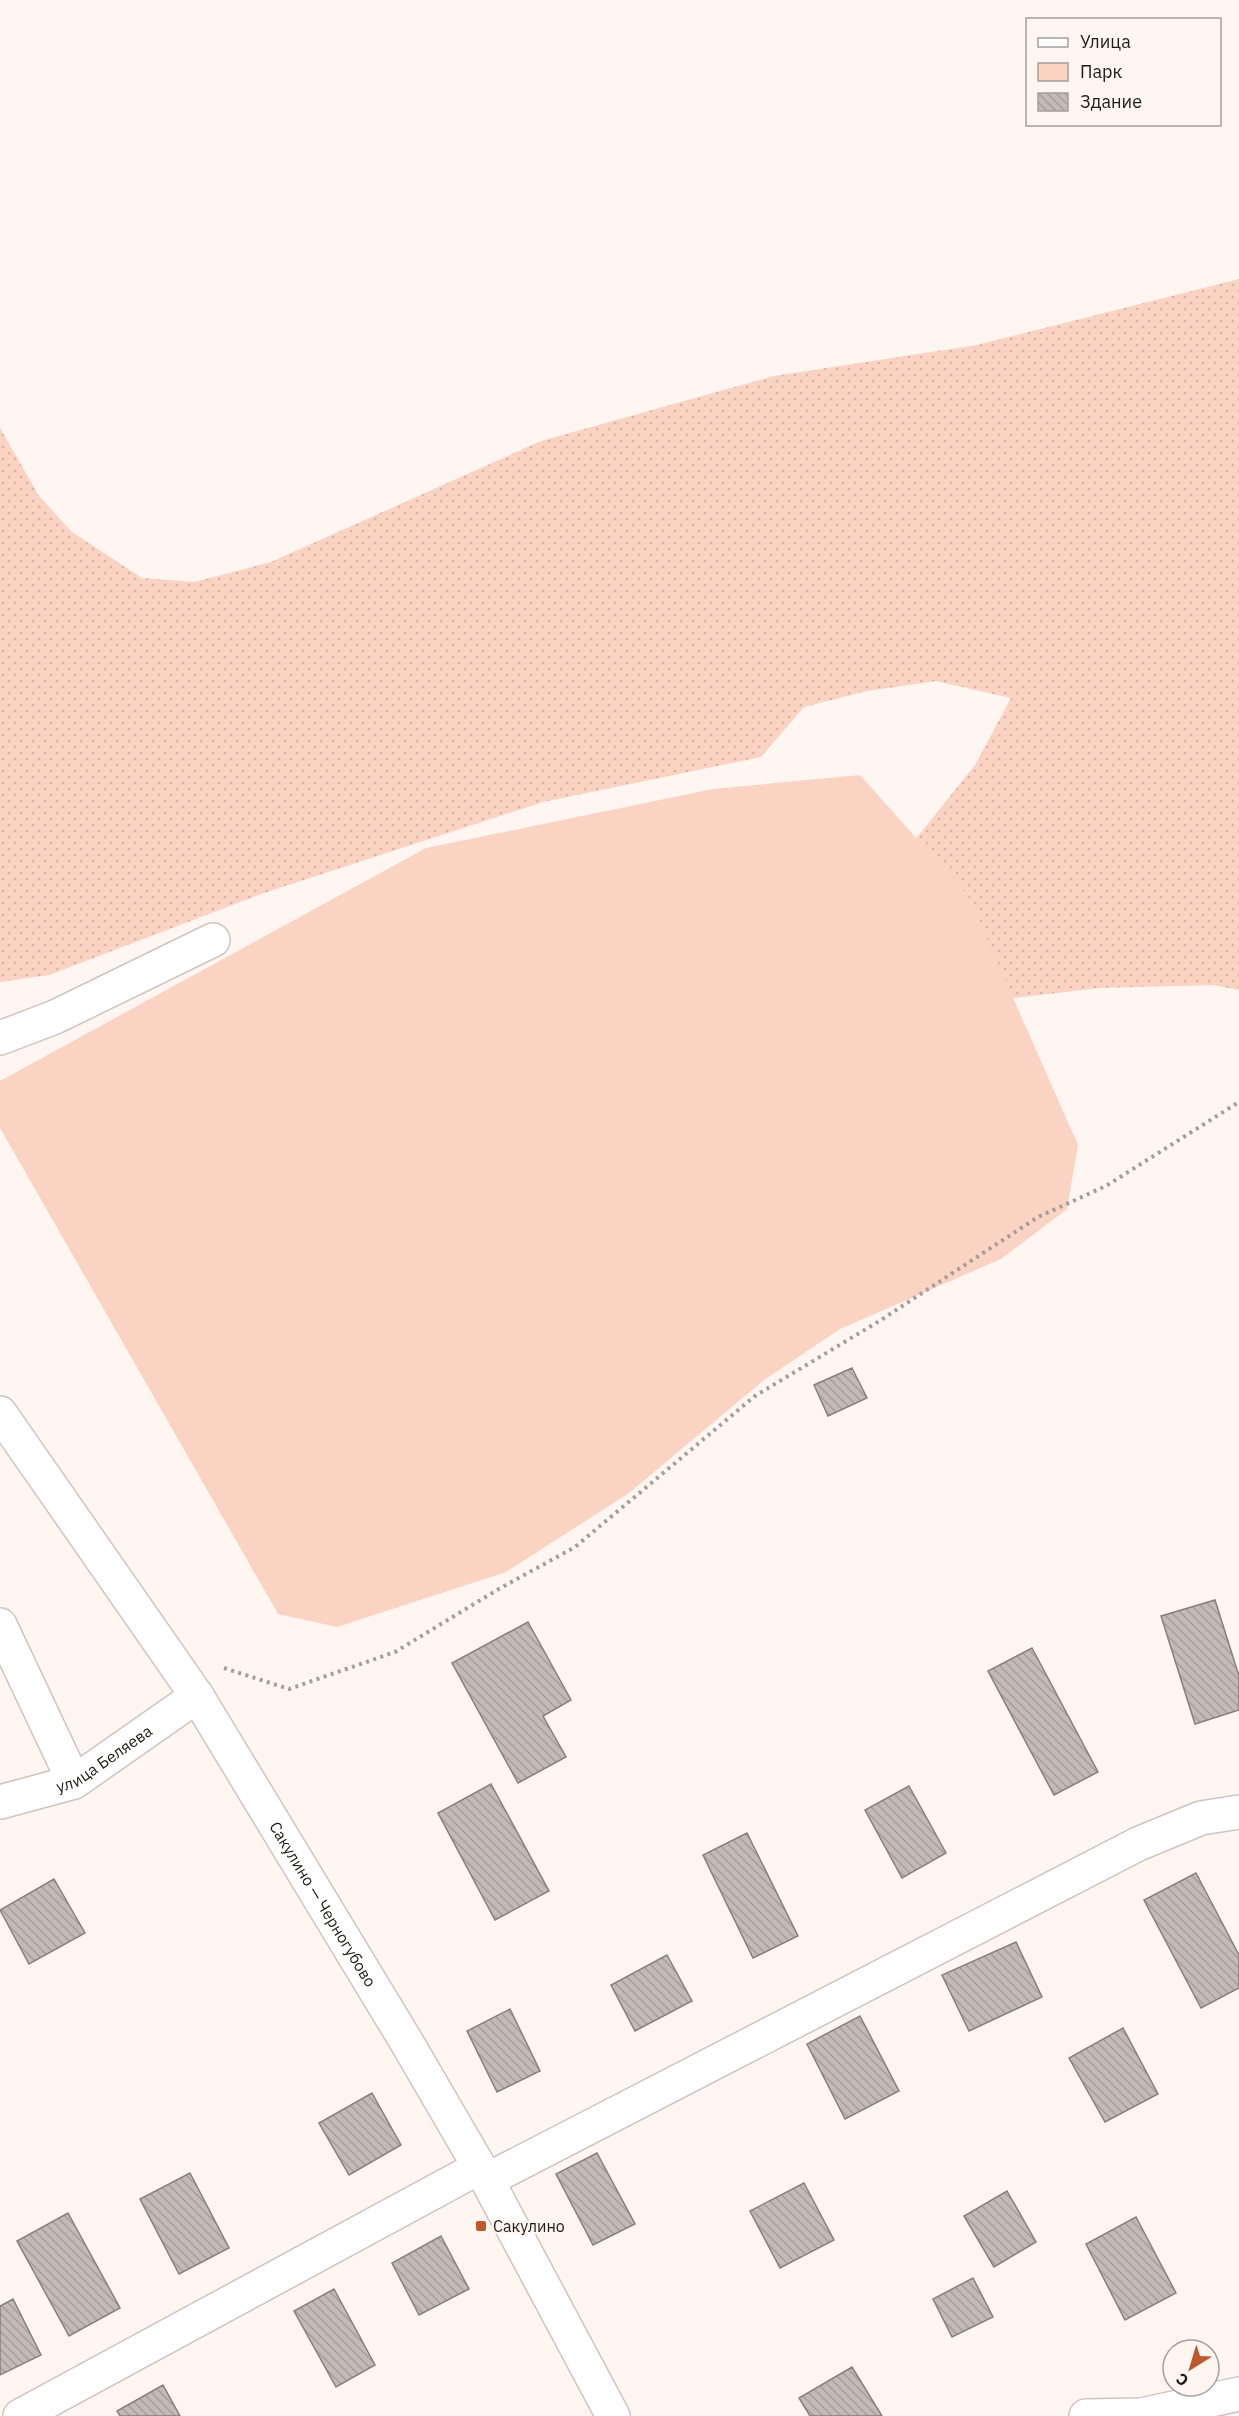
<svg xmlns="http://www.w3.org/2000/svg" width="1239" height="2416" viewBox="0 0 1239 2416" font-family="'IBM Plex Sans',sans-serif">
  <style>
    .grass { fill: url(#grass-dots) }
    .green { fill: #fbd3c3 }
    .building { fill: url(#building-back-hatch); stroke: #887f7c; stroke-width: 1.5 }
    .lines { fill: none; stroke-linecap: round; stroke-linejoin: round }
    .minor-casing { stroke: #cec4c0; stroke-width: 36 }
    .path { stroke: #a49d9a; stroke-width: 4; stroke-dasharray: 3 4.5; stroke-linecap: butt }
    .minor { stroke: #fff; stroke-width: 33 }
    .poi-dot { fill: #bf592c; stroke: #fff5f1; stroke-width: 2 }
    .labels { text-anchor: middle; stroke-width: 4.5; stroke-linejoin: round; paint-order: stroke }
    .street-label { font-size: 16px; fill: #1e1b19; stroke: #fff5f1 }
    .poi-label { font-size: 16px; fill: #1e1b19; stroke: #fff5f1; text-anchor: start }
  </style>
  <defs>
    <pattern id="grass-dots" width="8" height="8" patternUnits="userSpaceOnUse" patternTransform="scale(1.5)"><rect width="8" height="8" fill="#fbd3c3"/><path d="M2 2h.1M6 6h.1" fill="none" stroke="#d7b5a7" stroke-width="1.8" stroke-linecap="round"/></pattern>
    <pattern id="building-back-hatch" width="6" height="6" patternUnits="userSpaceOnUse" patternTransform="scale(1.5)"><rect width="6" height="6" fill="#c3b9b6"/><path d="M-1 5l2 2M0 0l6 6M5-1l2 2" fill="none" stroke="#a79e9c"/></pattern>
  </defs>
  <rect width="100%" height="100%" fill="#fff5f1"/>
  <path class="grass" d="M1239 279V990L1213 985 1099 988 972 1003 890 871 975 765 1011 698 936 681 867 691 804 707 761 757 543 802 261 894 49 975 0 982V428L39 496 72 532 142 578 194 582 271 562 541 441 774 376 977 345Z"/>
  <path class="green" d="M860 775 968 896 1078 1145 1067 1209 1001 1259 840 1329 764 1380 629 1493 506 1572 337 1627 278 1614 0 1128V1081L426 848 713 789Z"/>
  <path class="building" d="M852 1368 867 1398 828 1416 814 1385Z
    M1215 1600 1239 1676V1710L1195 1724 1161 1616Z
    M528 1622 571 1700 543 1716 566 1757 518 1783 452 1663Z
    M1032 1648 1098 1772 1054 1795 988 1671Z
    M491 1784 549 1891 495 1920 438 1813Z
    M909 1786 946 1853 902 1878 865 1810Z
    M747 1833 798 1936 753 1958 703 1855Z
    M1196 1873 1239 1955V1988L1201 2008 1144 1900Z
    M54 1879 85 1933 29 1964 0 1910Z
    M1016 1942 1042 1997 969 2031 942 1975Z
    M667 1955 692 2001 635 2031 611 1985Z
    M510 2009 540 2071 497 2092 467 2031Z
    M860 2016 899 2091 845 2119 807 2044Z
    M1123 2028 1158 2094 1105 2122 1069 2058Z
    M372 2093 401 2145 349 2175 319 2123Z
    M597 2153 635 2224 593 2245 556 2174Z
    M190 2173 229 2248 179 2274 140 2199Z
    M804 2183 834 2240 780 2268 750 2211Z
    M1007 2191 1036 2242 994 2267 964 2216Z
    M68 2213 120 2308 69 2336 17 2241Z
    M1136 2217 1176 2293 1125 2320 1086 2244Z
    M441 2236 469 2289 419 2315 392 2263Z
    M973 2278 993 2317 952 2337 933 2299Z
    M334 2289 375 2365 336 2387 294 2311Z
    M13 2299 41 2355 0 2375V2306Z
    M852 2367 882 2416H810L799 2398Z
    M163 2385 180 2416H120L117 2411Z"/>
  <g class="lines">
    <g class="minor-casing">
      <g id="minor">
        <path d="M0 1038 55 1017 213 940"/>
        <path id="s1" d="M0 1413 197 1696 406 2041 487 2180 613 2416"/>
        <path d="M0 1625 74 1782"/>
        <path id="s2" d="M0 1802 74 1782 197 1696"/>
        <path d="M20 2416 478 2168 487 2180 1138 1844 1201 1818 1239 1812"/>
        <path d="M1086 2416 1141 2415 1239 2394"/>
      </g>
    </g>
    <path class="path" d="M224 1668 289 1689 395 1652 497 1590 575 1547 755 1396 881 1320 1038 1217 1106 1186 1239 1102"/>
    <use href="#minor" class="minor"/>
  </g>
  <rect class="poi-dot" x="475" y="2220" width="12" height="12" rx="3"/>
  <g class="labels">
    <g class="street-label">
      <text dy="6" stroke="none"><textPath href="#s2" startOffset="114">улица Беляева</textPath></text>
      <text dy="6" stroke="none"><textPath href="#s1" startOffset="588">Сакулино — Черногубово</textPath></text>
    </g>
    <g class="poi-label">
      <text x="493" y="2232">Сакулино</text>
    </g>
  </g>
  <rect x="1026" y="18" width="195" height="108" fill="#fff5f1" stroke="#a59e9b" stroke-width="1.5"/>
  <rect x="1038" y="38" width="30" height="9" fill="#ffffff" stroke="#a59e9b" stroke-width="1.5"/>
  <text x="1080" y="48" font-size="18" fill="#1e1b19">Улица</text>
  <rect x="1038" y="63" width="30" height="18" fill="#fbd3c3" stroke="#a59e9b" stroke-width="1.5"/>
  <text x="1080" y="78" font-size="18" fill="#1e1b19">Парк</text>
  <rect x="1038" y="93" width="30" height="18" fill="url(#building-back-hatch)" stroke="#a59e9b" stroke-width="1.5"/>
  <text x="1080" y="108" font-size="18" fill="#1e1b19">Здание</text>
  <g transform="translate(1191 2368) rotate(217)"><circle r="28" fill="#fff5f1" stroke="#a59e9b" stroke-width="1.5"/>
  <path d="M0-4.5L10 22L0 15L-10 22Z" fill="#bf592c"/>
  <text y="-9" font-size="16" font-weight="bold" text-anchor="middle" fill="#1e1b19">С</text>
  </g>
</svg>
